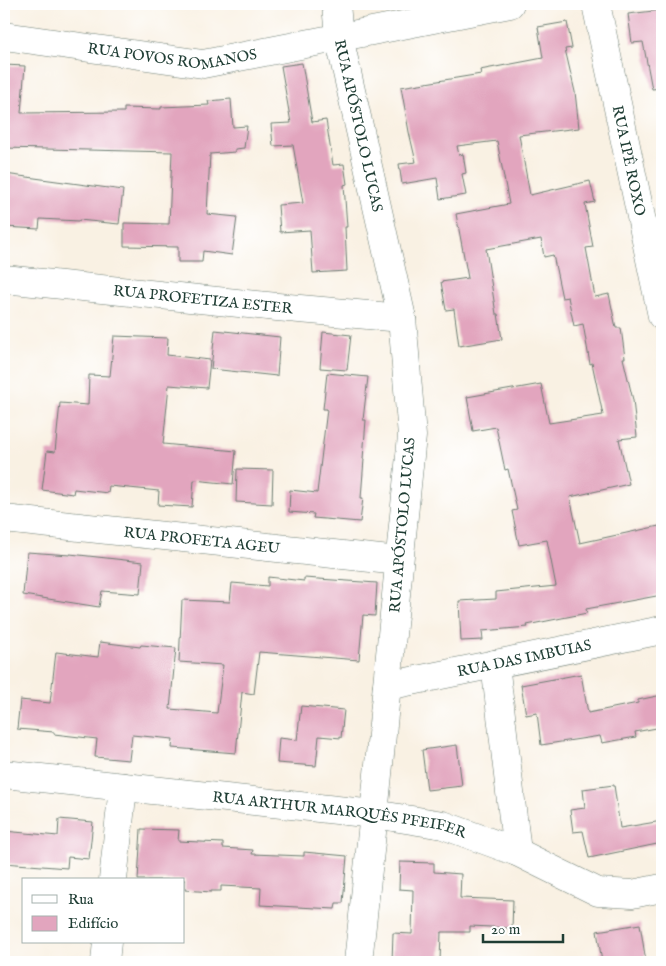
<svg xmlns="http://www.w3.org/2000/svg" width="666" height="966" viewBox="0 0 666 966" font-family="'IM FELL English',serif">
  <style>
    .building { fill: #e2a5be }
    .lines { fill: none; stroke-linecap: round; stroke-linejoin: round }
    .street-casing { stroke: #6b7c71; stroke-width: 29 }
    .secondary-casing { stroke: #6b7c71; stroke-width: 29 }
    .street { stroke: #fff; stroke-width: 28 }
    .secondary { stroke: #fff; stroke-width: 28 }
    .labels { text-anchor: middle; stroke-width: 4; stroke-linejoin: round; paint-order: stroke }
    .street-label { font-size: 15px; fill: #1f3d34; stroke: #fff }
  </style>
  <rect width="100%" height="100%" fill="#fff"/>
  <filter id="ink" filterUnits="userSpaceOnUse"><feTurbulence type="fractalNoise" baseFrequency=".02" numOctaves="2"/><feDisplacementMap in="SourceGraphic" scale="10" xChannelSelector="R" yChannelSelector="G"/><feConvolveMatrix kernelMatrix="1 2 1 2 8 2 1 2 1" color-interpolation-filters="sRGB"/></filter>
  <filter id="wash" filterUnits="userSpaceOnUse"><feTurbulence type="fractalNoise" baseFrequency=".0096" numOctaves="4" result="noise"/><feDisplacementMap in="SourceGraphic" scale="20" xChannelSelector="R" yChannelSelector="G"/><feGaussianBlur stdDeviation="1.12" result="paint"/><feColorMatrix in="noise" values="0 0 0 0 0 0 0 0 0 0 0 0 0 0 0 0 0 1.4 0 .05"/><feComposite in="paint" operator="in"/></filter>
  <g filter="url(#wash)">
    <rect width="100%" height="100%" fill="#f9f1e3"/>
    <g id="blocks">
      <path class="building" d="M662 10V88L652 89 643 42 632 43 628 14Z
        M567 22 572 48 565 49 575 92 579 128 519 135 530 195 590 181 595 202 585 204 593 247 586 248 595 297 609 294 616 328H621L625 358H623L633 400 637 437 619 439 629 484 570 497 580 543 659 526 662 541V595L586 609 587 613 527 625 528 627 482 631 483 640 461 641 459 601 496 599V592L556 586 547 540 519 545 512 511 517 510 508 469 505 470 496 427 473 431 467 397 541 384 549 423 603 415 592 363 590 364 583 324 574 326 568 297 562 298 553 255 544 257 541 239 486 249 496 314H498L502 339 459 346 454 309 446 310 441 282 468 278 456 214 509 204 497 141 457 146 459 155 463 154 466 173 462 174 466 195 440 199 437 178 402 184 399 164 416 162 409 132 401 87 481 74 480 70 543 58 538 27Z
        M302 63 312 122 326 120 333 165 344 164 347 184 344 185 347 227H345L347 271 313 273 310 230 280 232 278 205 303 203 293 145 273 146 271 124 291 123 281 66Z
        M4 65 25 66 21 113 124 112V108L161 109V107L209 105 208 101 231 99 233 127 247 126 244 148 235 149V152L210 154 207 214 237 217 232 255 203 251 202 262H178V247L124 246V223L169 224 172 152 4 148Z
        M5 174 123 190 119 224 79 220V221L40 219 39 229 4 227Z
        M215 330 280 337 277 376 211 369Z
        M323 332 351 335 347 370 320 368Z
        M114 336 168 338 167 355 210 360 207 388 169 385 163 444 236 451 233 484 194 480 192 507 158 505 159 491 109 486 108 493 74 489 73 494 42 490 47 451 55 452 60 403 88 405 89 375 110 376Z
        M327 373 368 377 363 420H366L363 459H364L361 498H363L360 522 313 518 314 514 289 512 290 490 317 493 327 409H323Z
        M237 469 273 470 272 504 236 502Z
        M27 552 70 555V554L143 562 140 594 102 591 99 607 23 595Z
        M268 577 304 581V578L377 583 375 616 363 615 359 660 259 652 254 694 242 692 236 753 172 748 173 739 132 735 129 760 95 757 97 739 54 734V732L17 729 20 700 50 703 56 652 98 657 100 642 140 647 141 645 176 648 170 709 217 713 223 665 179 662 182 600 230 602 232 583 268 586Z
        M581 674 588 713 638 703V700L662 695V727L635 732 636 737 602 743 600 736 541 745 537 713 526 715 521 685Z
        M301 706 344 710 341 738 319 736 316 766 277 763 279 738 297 740Z
        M457 745 462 786 427 790 422 750Z
        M614 785 620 828 662 821V843L589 858 583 831 573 832 570 810 585 808 583 789Z
        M59 819 93 822 89 859 68 857 67 868 4 863V831L58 836Z
        M141 829 179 830 178 841 223 843V848L253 850 252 854 304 856V852L347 856 343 903H336L335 909 260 905 261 888 221 886V891H211V892L185 890V880H138Z
        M400 862 434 863V872L461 874 460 898 513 900 512 928 470 926V932H441L440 962H392L393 933 412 934 413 890 399 889Z
        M640 924 646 962H602L597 931Z"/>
    </g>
  </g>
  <g filter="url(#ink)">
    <use href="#blocks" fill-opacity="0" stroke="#6b7c71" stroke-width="1"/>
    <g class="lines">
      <g class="street-casing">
        <g id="street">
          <path id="s1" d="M336 4 339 37 402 318 412 436 374 814 358 962"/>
          <path id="s2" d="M596 4 662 316"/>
          <path id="s3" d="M4 36 203 64 510 4"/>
          <path id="s4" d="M4 279 277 307 402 318"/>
          <path id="s5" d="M4 519 399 561"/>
          <path d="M495 664 517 852"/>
          <path id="s6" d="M387 686 662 630"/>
          <path d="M113 880 123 787"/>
          <path d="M105 962 107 942"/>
        </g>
      </g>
      <g class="secondary-casing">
        <g id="secondary">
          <path id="s7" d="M4 774 374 814 443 825 517 852 598 892 632 894 662 888"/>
        </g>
      </g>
      <use href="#street" class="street"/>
      <use href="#secondary" class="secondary"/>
    </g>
  </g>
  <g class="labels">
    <g class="street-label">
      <text dy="5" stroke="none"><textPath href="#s3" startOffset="170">RUA POVOS ROMANOS</textPath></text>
      <text dy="5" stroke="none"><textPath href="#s1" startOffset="124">RUA APÓSTOLO LUCAS</textPath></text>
      <text dy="5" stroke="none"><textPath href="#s2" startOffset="160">RUA IPÊ ROXO</textPath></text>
      <text dy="5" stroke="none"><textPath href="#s4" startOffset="200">RUA PROFETIZA ESTER</textPath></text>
      <text transform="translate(402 525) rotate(-85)" y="5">RUA APÓSTOLO LUCAS</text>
      <text dy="5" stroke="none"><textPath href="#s5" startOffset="199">RUA PROFETA AGEU</textPath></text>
      <text dy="5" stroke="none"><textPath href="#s6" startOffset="140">RUA DAS IMBUIAS</textPath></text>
      <text dy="5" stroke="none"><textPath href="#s7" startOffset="338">RUA ARTHUR MARQUÊS PFEIFER</textPath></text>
    </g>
  </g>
  <rect width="666" height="966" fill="none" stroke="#fff" stroke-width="20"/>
  <rect x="22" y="878" width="162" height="65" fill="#ffffff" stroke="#a5b1ae"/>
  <rect x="32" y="895" width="25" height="8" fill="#ffffff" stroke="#a5b1ae"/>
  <text x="68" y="904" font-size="15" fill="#1f3d34">Rua</text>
  <rect x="32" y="916" width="25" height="15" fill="#e2a5be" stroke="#a5b1ae"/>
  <text x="68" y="928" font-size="15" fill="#1f3d34">Edifício</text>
  <path d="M483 934v8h80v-8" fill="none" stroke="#1f3d34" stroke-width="2.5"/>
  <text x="491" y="934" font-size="15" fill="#1f3d34" stroke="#ffffff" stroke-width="4" paint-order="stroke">20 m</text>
</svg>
